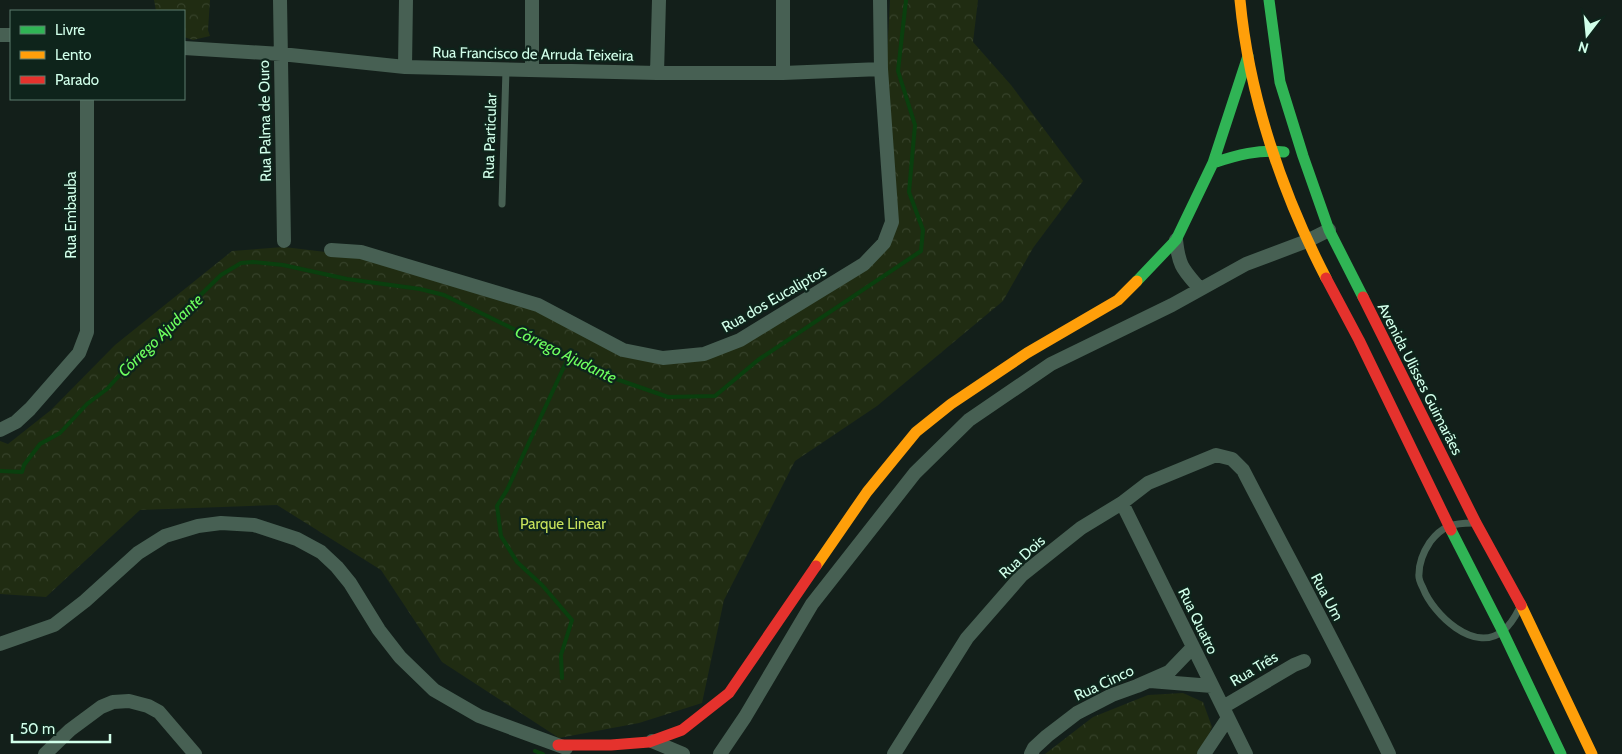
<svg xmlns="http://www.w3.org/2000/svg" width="1622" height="754" viewBox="0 0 1622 754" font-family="Cabin,sans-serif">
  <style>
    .forest { fill: url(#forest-crowns) }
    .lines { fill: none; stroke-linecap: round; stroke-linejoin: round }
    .stream { stroke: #0a3f0e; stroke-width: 4 }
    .lane { stroke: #476053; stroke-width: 7 }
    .street { stroke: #476053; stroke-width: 14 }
    .fast { stroke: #30b455; stroke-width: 11 }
    .slow { stroke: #ff9f0a; stroke-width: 11 }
    .jam { stroke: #e5322d; stroke-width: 11 }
    .labels { text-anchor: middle; stroke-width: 4.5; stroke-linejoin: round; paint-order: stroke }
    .street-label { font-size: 15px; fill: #d1ffea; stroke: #0e241b }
    .park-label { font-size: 15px; fill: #c7e15b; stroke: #0e241b }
    .water-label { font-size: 16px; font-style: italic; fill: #6eff5f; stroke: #0e241b }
  </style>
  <defs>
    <pattern id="forest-crowns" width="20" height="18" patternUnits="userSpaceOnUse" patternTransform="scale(1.25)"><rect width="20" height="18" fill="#202c12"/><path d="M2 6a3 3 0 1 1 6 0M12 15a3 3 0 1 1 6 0" fill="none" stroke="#354129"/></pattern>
  </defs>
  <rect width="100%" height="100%" fill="#131f1a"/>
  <path class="forest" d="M154 0H210L208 30 210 36 193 40 184 37V11H156Z
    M890 0H978L973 42 1011 85 1083 181 1033 248 1003 301 877 406 795 461 724 600 702 703 639 723 559 738 442 662 381 570 277 505 140 510 46 597 0 594V441L8 444 51 410 115 345 232 251 284 247 359 256 536 309 621 355 702 358 885 246 886 75Z
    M1183 693 1203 702 1212 727 1202 751 1199 754H1045L1093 717 1148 695Z"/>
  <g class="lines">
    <path class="stream" d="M0 471 22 472 24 465 40 444 60 433 87 404 107 389 127 367 221 275 241 263 253 262 283 265 347 279 420 289 444 295 616 379 668 397 715 396 758 360 921 251 923 230 909 192 915 125 898 71 906 0
      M562 678 561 655 572 620 542 585 517 562 501 536 497 506 507 490 569 356
      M535 751 543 754"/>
    <path class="lane" d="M502 204 506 69
      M1473 523C1453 523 1442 526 1430 542 1424 551 1419 563 1419 574 1418 579 1421 584 1423 588 1433 614 1474 654 1503 631 1510 625 1515 617 1519 609"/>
    <path class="street" d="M280 0 284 241
      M0 35H11
      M184 48 281 54 405 67 657 73H783L881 69
      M405 67 406 0
      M532 70V0
      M657 73 659 0
      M783 73V0
      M1176 240C1179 267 1183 269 1200 289
      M331 250 361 252 538 305 623 350 663 358 704 354 740 340 864 264 884 243 892 222 881 69 880 0
      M0 430 16 422 30 409 79 353 87 332V99
      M1122 503 1246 754
      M0 644 54 625 85 601 138 553 165 536 198 526 221 523 254 525 297 539 321 552 337 567 350 583 379 630 400 657 434 690 479 716 566 748
      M1150 681 1212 686
      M1223 707 1294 665 1304 661
      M652 741 683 754
      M45 754 70 730 101 707 113 702 129 701 148 706 159 712 195 754
      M720 754 745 717 812 604 915 473 969 420 1051 364 1172 305 1246 264 1307 241 1329 230
      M894 754 967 638 1022 575 1081 528 1122 503 1148 483 1216 455 1232 459 1243 470C1292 565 1343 658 1389 754
      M1031 754 1034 748 1047 736 1077 713 1112 695 1137 686 1169 672 1193 647
      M1204 754 1228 718"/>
    <path class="fast" d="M1269 0 1280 82 1303 156 1329 230 1363 297
      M1213 163C1237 155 1259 149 1284 152
      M1137 281 1176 240 1213 163 1248 56
      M1451 530 1503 632 1561 754"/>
    <path class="slow" d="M1240 0C1249 96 1282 193 1326 278
      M816 566 867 492 916 432 951 404 1027 353 1118 300 1137 281
      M1521 605 1592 754"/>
    <path class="jam" d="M1326 278 1359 340 1451 530
      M1363 297 1476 523 1521 605
      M558 745H611L649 742 682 730 729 693 816 566"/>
  </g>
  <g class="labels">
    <g class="street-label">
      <text transform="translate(533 54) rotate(1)" y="5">Rua Francisco de Arruda Teixeira</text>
      <text transform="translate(265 121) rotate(-91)" y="5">Rua Palma de Ouro</text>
      <text transform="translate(490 136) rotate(-88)" y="5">Rua Particular</text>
      <text transform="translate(71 215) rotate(-90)" y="5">Rua Embauba</text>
      <text transform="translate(774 299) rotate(-30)" y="5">Rua dos Eucaliptos</text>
      <text transform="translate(1420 379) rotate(63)" y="5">Avenida Ulisses Guimarães</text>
      <text transform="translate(1022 557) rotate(-42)" y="5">Rua Dois</text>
      <text transform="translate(1327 597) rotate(62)" y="5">Rua Um</text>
      <text transform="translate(1198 621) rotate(64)" y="5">Rua Quatro</text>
      <text transform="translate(1254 669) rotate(-31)" y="5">Rua Três</text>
      <text transform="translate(1104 683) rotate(-25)" y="5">Rua Cinco</text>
    </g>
    <g class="park-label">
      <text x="563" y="529">Parque Linear</text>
    </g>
    <g class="water-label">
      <text transform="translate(160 335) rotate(-44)" y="6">Córrego Ajudante</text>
      <text transform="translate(566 354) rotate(26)" y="6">Córrego Ajudante</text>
    </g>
  </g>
  <rect x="10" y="10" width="175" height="90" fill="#0e241b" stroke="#5c7c6e"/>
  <rect x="20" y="26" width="25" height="8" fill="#30b455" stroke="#5c7c6e"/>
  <text x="55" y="35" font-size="15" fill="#d1ffea">Livre</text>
  <rect x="20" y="51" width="25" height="8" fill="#ff9f0a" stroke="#5c7c6e"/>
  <text x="55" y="60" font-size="15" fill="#d1ffea">Lento</text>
  <rect x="20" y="76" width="25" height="8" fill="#e5322d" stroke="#5c7c6e"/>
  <text x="55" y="85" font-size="15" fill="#d1ffea">Parado</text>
  <g transform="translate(1587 35) rotate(196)" stroke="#0e241b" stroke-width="4" paint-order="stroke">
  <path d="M0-4L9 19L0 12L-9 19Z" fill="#d1ffea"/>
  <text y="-8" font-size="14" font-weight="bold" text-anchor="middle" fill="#d1ffea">N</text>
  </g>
  <path d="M12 734v8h98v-8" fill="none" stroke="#d1ffea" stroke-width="2.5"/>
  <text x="20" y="734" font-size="15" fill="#d1ffea" stroke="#0e241b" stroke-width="4" paint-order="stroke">50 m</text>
</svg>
